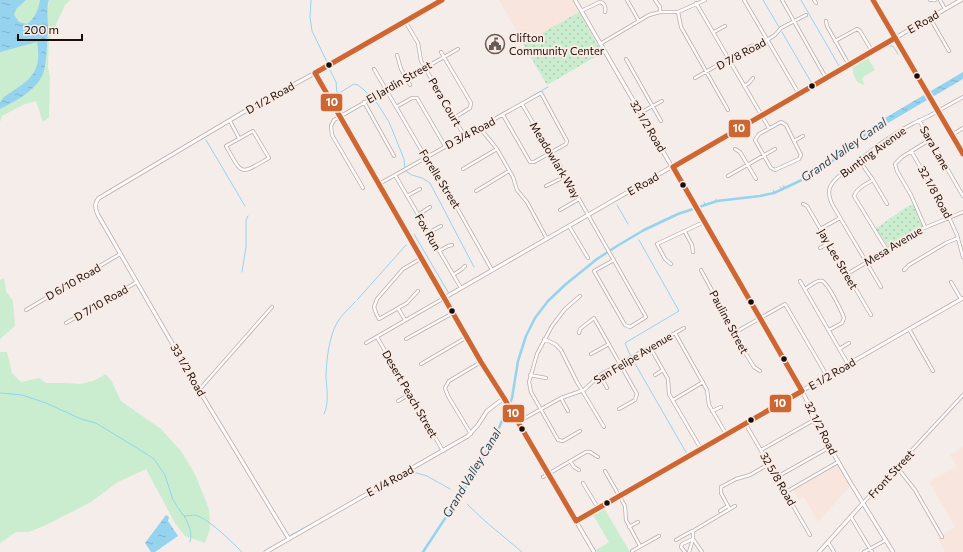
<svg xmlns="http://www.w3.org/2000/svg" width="963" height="552" viewBox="0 0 963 552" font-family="Commissioner,sans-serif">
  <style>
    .built { fill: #f8e5de }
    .grass { fill: #caedd0 }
    .park { fill: url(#park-dots) }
    .water { fill: url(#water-ripples) }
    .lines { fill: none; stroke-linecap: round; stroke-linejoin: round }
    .stream { stroke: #95d3ef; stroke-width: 1 }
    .canal { stroke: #95d3ef; stroke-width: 2.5 }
    .minor-casing { stroke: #b8aeaa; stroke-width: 4 }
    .tertiary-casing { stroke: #b8aeaa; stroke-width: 4.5 }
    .secondary-casing { stroke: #b8aeaa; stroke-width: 4.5 }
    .primary-casing { stroke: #b8aeaa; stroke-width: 5 }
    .minor { stroke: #fefcfc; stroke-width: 2.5 }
    .tertiary { stroke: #fefcfc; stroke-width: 3 }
    .secondary { stroke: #fefcfc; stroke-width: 3 }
    .primary { stroke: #fefcfc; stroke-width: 3.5 }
    .bus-1-casing { stroke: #faebe5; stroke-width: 8 }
    .bus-1 { stroke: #c63; stroke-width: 5 }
    .bus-dot { fill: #190d08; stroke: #faebe5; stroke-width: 1.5 }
    .labels { text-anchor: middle; stroke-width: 4; stroke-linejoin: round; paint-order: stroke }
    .street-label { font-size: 11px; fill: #190d08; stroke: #faebe5 }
    .poi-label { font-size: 11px; fill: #190d08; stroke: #faebe5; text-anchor: start }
    .water-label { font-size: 12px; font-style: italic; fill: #1f4759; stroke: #faebe5 }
    .line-badge { stroke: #faebe5; stroke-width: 1.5 }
    .badge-label { font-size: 11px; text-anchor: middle; font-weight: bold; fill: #fff }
  </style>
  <defs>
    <pattern id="park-dots" width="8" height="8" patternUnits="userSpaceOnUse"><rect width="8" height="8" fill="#caedd0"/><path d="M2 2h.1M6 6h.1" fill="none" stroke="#adcab1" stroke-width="1.8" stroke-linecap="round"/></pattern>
    <pattern id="water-ripples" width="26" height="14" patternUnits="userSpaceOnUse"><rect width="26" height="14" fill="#95d3ef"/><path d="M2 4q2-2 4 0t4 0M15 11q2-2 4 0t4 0" fill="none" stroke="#80b4cb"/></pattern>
  </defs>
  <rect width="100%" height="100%" fill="#f5edea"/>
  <path class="built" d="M499 0H572L579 12 524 44 520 36 522 35 521 34 519 35Z
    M963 447V552H945L937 538 955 527 929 482 957 466 950 455Z
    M838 463 851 485 818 522 804 497 799 500 793 489Z"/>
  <path class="grass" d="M26 0H45L48 8 49 0H70L65 5 49 40 48 67 50 77 49 117 43 122 36 101 25 104 2 116 0 122V40L13 8Z
    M868 58 875 70 863 77 862 80 865 85C855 84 852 74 853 65Z
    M4 278 6 291 13 301 15 326 0 339V280Z
    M0 352H7L12 373 21 382 39 378 46 383H68L80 384 93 381 106 374 112 382 121 401 161 429 181 451 195 474 209 509 210 529 205 543 185 536 175 523 146 469 118 482 91 502 46 525 29 532H16L0 543Z
    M604 508 630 552H597L596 550 609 542 593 515Z"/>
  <path class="park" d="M579 12 602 53 547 85 523 44Z
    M914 204 923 226 908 233 888 246 875 229 905 208Z"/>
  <path class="water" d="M0 0H26L16 9 14 15 19 22 27 24C35 18 38 10 40 0H49C46 8 48 19 48 28 47 40 47 63 43 74 36 91 15 101 0 109V102L4 97C27 81 43 75 37 42L0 52Z
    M963 72V79L888 123 885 118Z
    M166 515 169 517 168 521 178 536 155 552H151L145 543Z"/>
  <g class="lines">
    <path class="stream" d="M311 0 310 17 312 31 328 64
      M763 0 779 27
      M801 0 839 66
      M782 32 811 82
      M889 46H893L898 54
      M330 70 336 82 337 93H339L354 84 358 85 363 89 377 103 389 122 404 159 405 169 407 172 412 175 422 178 430 183 474 267
      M519 104 548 87
      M335 105 336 98
      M872 126 874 128
      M206 140 245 206
      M783 186 784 188
      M784 186 785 188
      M780 187 782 189
      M773 190 774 193
      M716 199 717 201
      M704 202 705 205
      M617 205 628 224
      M414 234 448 292
      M242 272 246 247V220L248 216
      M357 300 406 245
      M630 355 625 343 679 311 639 240
      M633 360 687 454
      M0 393 22 395 46 403 81 419 96 423 145 453 154 459 165 475 173 500 183 515H184C188 525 193 531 190 542
      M324 414C329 404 327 389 326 378 326 363 329 336 337 323 341 315 349 309 355 302
      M409 471 427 476 450 489
      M467 504 486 522 522 552
      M185 516C188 516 191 515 194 515 206 516 233 543 242 552
      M291 535 306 527"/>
    <path class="canal" d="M336 98 337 93
      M423 552 467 485 494 439 512 398 518 361 526 336 535 318 548 301 566 284 597 259 617 246 644 230 678 214 717 201 760 196 774 193 806 178 824 168 855 142 889 118"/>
    <g class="minor-casing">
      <path id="minor" d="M627 0 639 21
        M655 0 660 7V12
        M744 0 799 94
        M782 0 826 78
        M814 0 816 3
        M930 0H935
        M940 0 945 9
        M696 3 769 128
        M581 11 600 2C605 3 606 8 605 12
        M678 12 681 27 728 110
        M930 18 949 51
        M405 21 418 43 421 61 465 137
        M826 21 827 26 849 65
        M714 32 725 26
        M835 41 857 29 860 31 872 51
        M600 44 649 15 660 12H678L705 0
        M441 52 471 103 470 108 454 118
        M397 55 401 69 410 85
        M626 59 661 121
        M374 69 433 170 442 181 492 270
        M695 78 751 46 760 44 767 40 775 35 781 28 806 15
        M744 86 749 83 753 78
        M364 102 394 156
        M522 104 550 152 558 162 646 317 630 327 625 325 594 271 614 260
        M396 107 412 98H417L445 146
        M640 113 662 101
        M919 120 963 196
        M230 121 239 138
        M781 122 786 125 801 155 799 159 775 170 771 168 755 140 759 134Z
        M480 128 497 149 513 177 517 190 527 202 547 239
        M253 131 269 158C239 175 243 176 226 146Z
        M952 135 963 128
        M794 141 803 136
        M735 149 740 152 756 179
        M911 151 947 213 957 235 963 257
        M859 160 873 180 887 204
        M463 169 497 149
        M395 175 461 288
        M728 176 775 149
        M873 180C866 184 857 188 854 196L887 250
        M379 184 541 93 567 141 566 144 534 162H530L503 115
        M546 186 566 176
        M363 188 332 135 331 126 334 120 458 49
        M476 191 509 171
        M407 196 420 189
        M803 204 807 206 871 315
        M560 210 579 199
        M418 215 430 207
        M569 226 588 258
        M925 227 911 195 897 171 895 164 902 157 931 139
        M820 229 840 218
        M685 232 692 245 693 252
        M428 233 441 226
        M820 248 829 243
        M439 251 448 246 452 245
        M671 264 665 259 657 244 704 222
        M701 270 716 298 721 313 754 367 760 371
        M904 270 909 265 946 243 958 238
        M847 274 879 255 912 233 963 212
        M453 275 462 269 465 266
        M800 281 848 364
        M951 282 961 299
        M881 287 832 204C827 192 828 186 838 177L877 146 901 130 914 123 929 116 963 97
        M805 289C809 287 817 279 822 281 828 283 842 312 844 318L842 323 829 330
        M418 291 407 303 379 319 376 313 374 307 377 299 403 269 422 258
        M580 296 565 309 552 326 537 354 529 382 531 392 558 440 563 441 580 431
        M398 308 405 320
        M26 310 120 254
        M66 323 137 282
        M909 329 933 371
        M579 333 580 329 594 318 637 394 635 400 619 409
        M675 333 707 390 709 405 726 434
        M734 333 785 304 827 376
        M377 337 443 451
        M406 339 453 313
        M544 339 555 344 561 350 577 382 604 427
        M366 343 444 298
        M650 347 668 379 669 394 701 449
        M839 349 849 343
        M591 354 609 344
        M421 364 467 337
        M530 375 546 378
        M600 375 607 388
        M655 375 663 370
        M199 390 272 307
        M561 398 568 411
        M673 400 703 382
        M398 401 410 394
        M712 411 721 407
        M518 422 561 398 584 390 600 375 684 328
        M745 423 810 535
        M471 434 448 396 445 388 449 381 481 362
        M761 450 814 420
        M570 461 574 467 579 470
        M897 467 915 490 942 537
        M605 471 625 506 626 520 640 546
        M543 477 586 452H590L598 457
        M777 477 830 447
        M583 483 598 508
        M786 492 838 462
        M863 503 963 395
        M729 508 721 493V487L736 479 750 475 769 464
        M720 511 728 506
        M851 517 872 552
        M629 527 638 522
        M676 540 692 531
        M828 542 834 552
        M632 551 659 536
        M685 552 681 547 682 544 693 539
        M689 552 693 539
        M702 552 693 539V531L735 506
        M864 552 886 540"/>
    </g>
    <g class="tertiary-casing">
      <path id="tertiary" d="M575 0 802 391 808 403 814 420 850 482 893 552
        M444 298 961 0
        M576 521 963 298
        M289 539 205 400 98 215C95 209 94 203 99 198L242 113 315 73
        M266 552 468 436 478 425 487 411 504 398
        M819 552 863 503"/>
    </g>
    <g class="secondary-casing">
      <path id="secondary" d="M442 0 315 73 481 362 504 398 594 552"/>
    </g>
    <g class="primary-casing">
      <path id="primary" d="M873 0 963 154"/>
    </g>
    <use href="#minor" class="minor"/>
    <use href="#tertiary" class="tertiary"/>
    <use href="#secondary" class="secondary"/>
    <use href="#primary" class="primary"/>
    <g class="bus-1-casing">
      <path id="bus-1" d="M442 0 315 73 481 362 504 398 576 521 802 391 673 167 895 38
        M873 0 963 154"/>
    </g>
    <use href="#bus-1" class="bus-1"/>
  </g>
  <defs>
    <g id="civic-ring" transform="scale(1)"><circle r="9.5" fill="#faebe5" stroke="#665b57" stroke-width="1.5"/><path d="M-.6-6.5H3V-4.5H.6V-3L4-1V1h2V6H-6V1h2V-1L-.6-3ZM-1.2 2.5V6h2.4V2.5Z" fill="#665b57"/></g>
  </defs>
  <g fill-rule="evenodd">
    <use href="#civic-ring" x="495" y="44"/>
  </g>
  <g class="bus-dot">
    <circle cx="329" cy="65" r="3.5"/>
    <circle cx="917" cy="76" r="3.5"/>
    <circle cx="812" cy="86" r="3.5"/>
    <circle cx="683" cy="185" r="3.5"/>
    <circle cx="751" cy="302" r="3.5"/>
    <circle cx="452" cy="311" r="3.5"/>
    <circle cx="784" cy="359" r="3.5"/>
    <circle cx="751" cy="420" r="3.5"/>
    <circle cx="522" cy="429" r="3.5"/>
    <circle cx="607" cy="503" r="3.5"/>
  </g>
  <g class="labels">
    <g class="street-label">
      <text transform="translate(923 22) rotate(-30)" y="4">E Road</text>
      <text transform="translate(741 54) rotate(-28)" y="4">D 7/8 Road</text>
      <text transform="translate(399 82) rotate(-30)" y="4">El Jardin Street</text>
      <text transform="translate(270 98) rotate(-29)" y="4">D 1/2 Road</text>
      <text transform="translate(445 102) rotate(60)" y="4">Pera Court</text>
      <text transform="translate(648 126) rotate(59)" y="4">32 1/2 Road</text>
      <text transform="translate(470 133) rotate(-28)" y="4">D 3/4 Road</text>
      <text transform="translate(935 148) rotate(60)" y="4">Sara Lane</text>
      <text transform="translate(873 152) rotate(-36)" y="4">Bunting Avenue</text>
      <text transform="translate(555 160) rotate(59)" y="4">Meadowlark Way</text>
      <text transform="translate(440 179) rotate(58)" y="4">Forelle Street</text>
      <text transform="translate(643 184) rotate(-30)" y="4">E Road</text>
      <text transform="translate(935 192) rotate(61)" y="4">32 1/8 Road</text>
      <text transform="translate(428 232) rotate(60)" y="4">Fox Run</text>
      <text transform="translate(893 246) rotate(-31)" y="4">Mesa Avenue</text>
      <text transform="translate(838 259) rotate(60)" y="4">Jay Lee Street</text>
      <text transform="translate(73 282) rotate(-30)" y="4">D 6/10 Road</text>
      <text transform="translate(101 303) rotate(-30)" y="4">D 7/10 Road</text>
      <text transform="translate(729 322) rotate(62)" y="4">Pauline Street</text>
      <text transform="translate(633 358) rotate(-31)" y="4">San Felipe Avenue</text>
      <text transform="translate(188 370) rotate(60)" y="4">33 1/2 Road</text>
      <text transform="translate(832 374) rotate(-30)" y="4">E 1/2 Road</text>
      <text transform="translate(410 394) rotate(60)" y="4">Desert Peach Street</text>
      <text transform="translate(821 428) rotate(63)" y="4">32 1/2 Road</text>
      <text transform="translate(891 474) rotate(-47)" y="4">Front Street</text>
      <text transform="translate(778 479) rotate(60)" y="4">32 5/8 Road</text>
      <text transform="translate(390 481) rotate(-29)" y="4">E 1/4 Road</text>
    </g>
    <g class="poi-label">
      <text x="509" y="42">Clifton<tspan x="509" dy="13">Community Center</tspan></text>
    </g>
    <g class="water-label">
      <text transform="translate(844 150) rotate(-35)" y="4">Grand Valley Canal</text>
      <text transform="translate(472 473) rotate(-59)" y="4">Grand Valley Canal</text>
    </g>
  </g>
  <g class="line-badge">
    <rect x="320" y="93" width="23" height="19" rx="4" fill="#c63"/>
    <rect x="728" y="119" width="23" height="19" rx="4" fill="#c63"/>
    <rect x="769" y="394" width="23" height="19" rx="4" fill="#c63"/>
    <rect x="502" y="404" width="23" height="19" rx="4" fill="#c63"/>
  </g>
  <g class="badge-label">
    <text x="332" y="106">10</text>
    <text x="739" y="132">10</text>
    <text x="780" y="407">10</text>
    <text x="513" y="417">10</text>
  </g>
  <path d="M18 34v6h64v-6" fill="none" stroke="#190d08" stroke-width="2"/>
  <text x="24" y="34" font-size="12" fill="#190d08" stroke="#faebe5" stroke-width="3" paint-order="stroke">200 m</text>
</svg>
